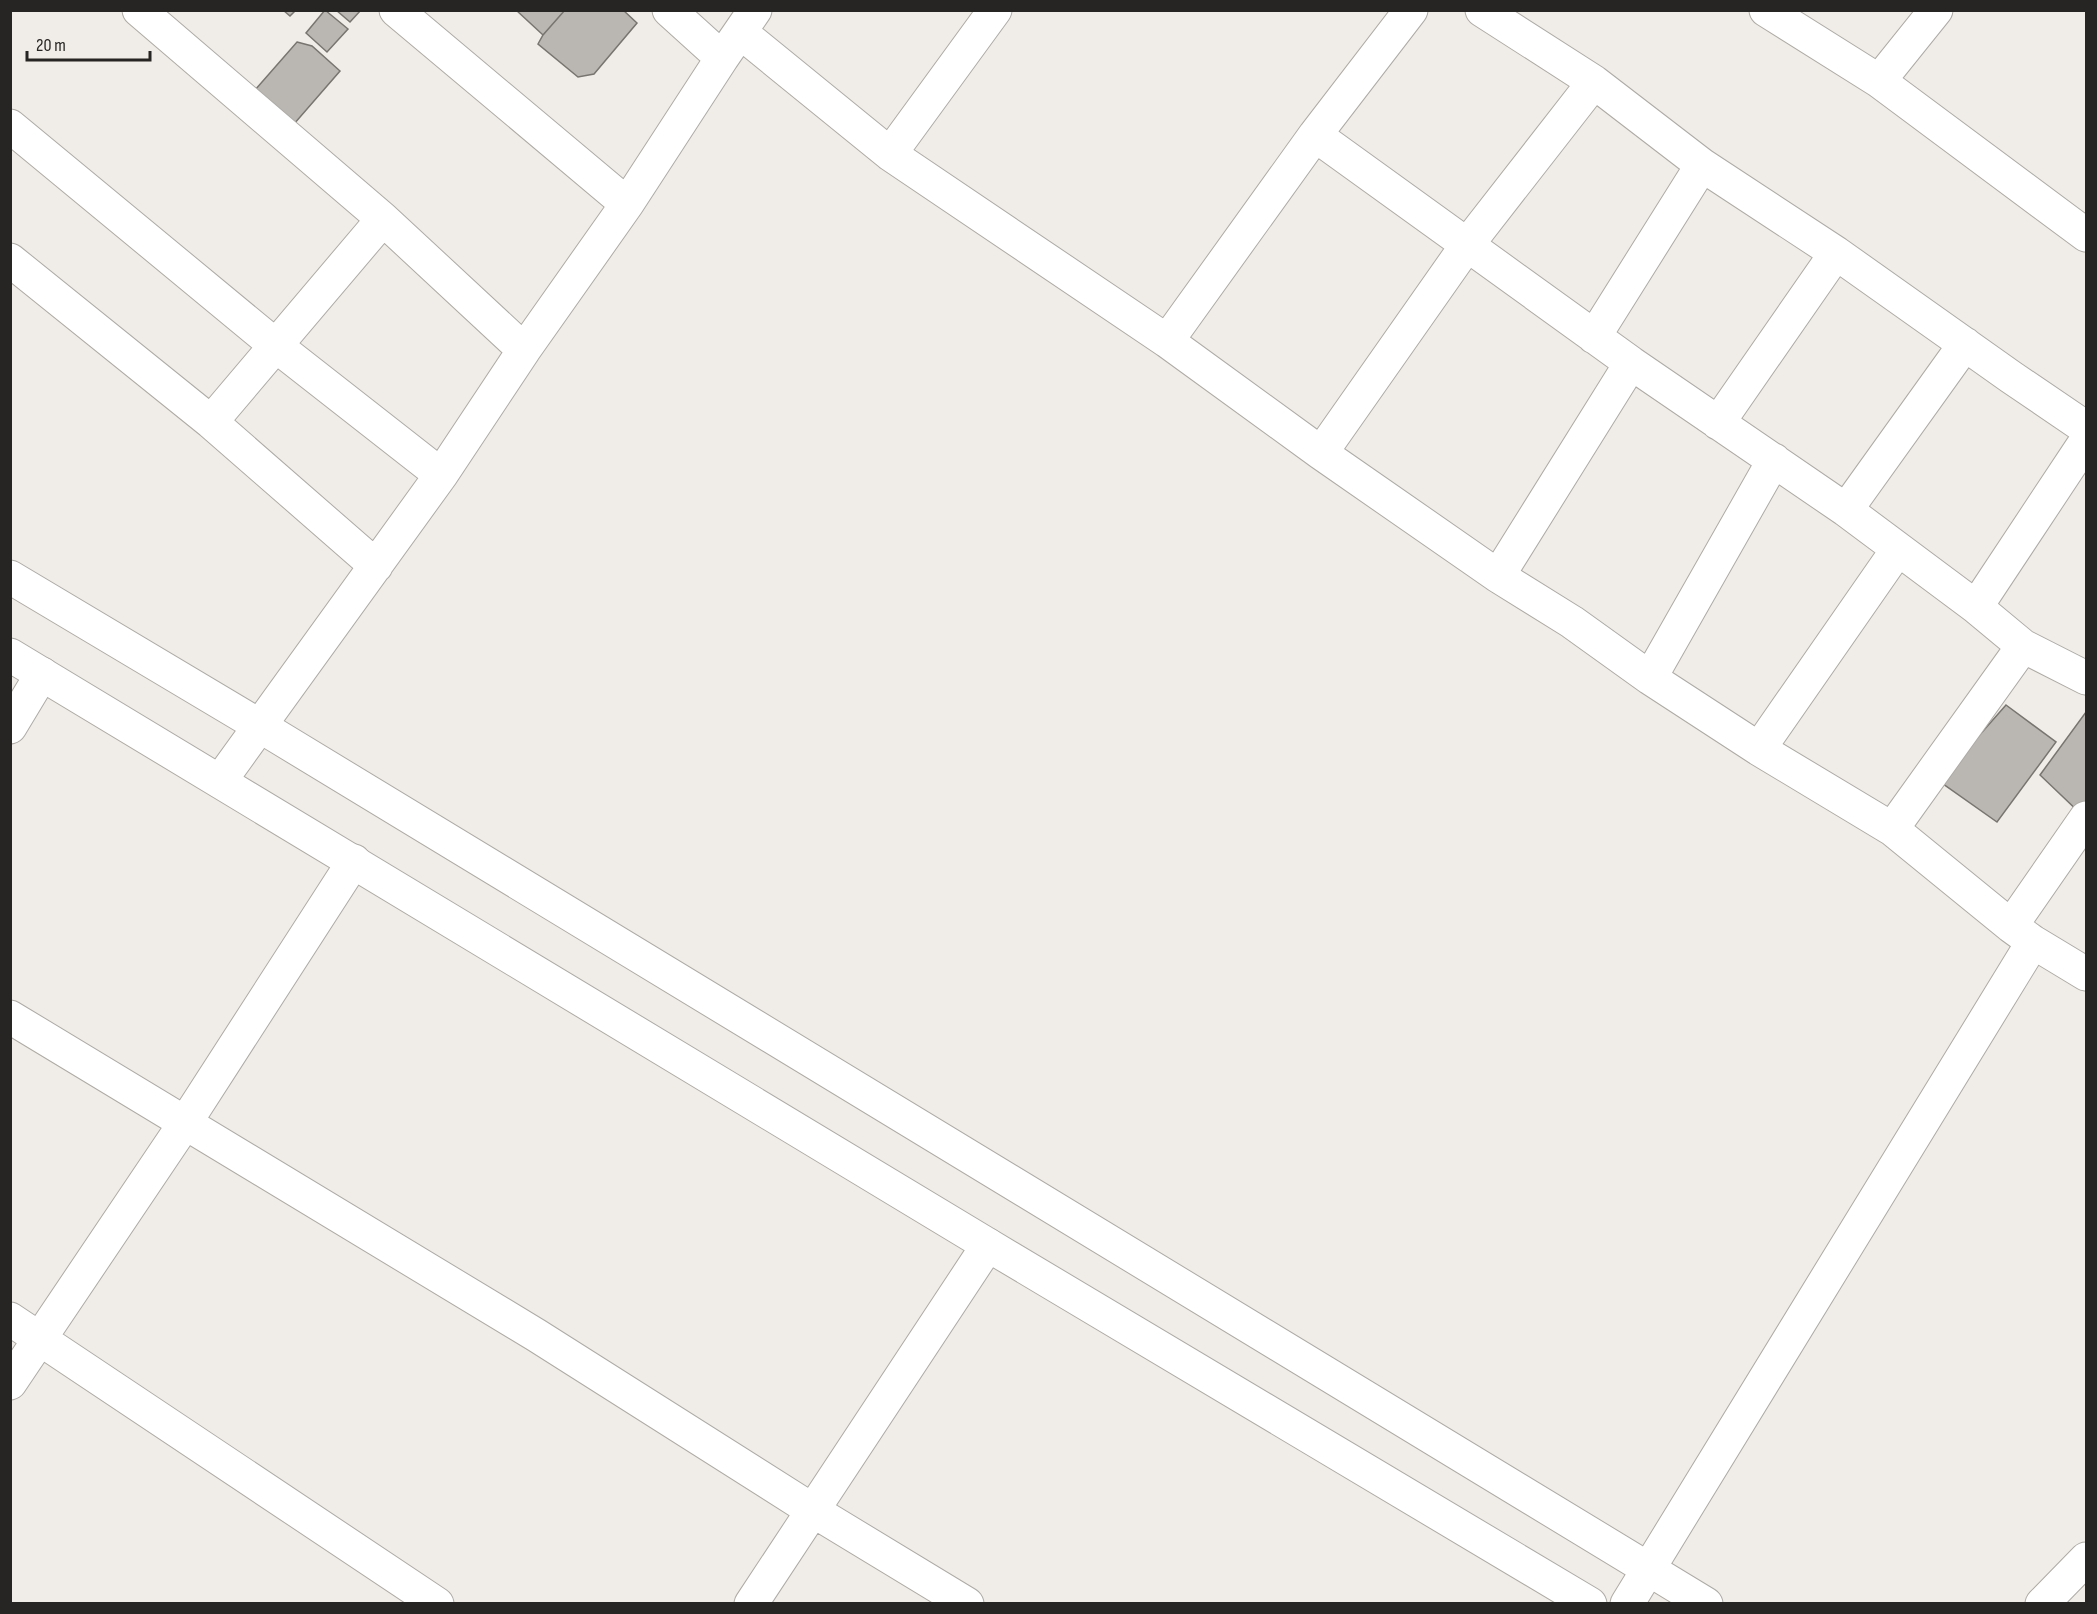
<svg xmlns="http://www.w3.org/2000/svg" width="2097" height="1614" viewBox="0 0 2097 1614" font-family="'Sofia Sans Condensed',sans-serif">
  <style>
    .building { fill: #bab7b2; stroke: #787570; stroke-width: 1.5 }
    .lines { fill: none; stroke-linecap: round; stroke-linejoin: round }
    .minor-casing { stroke: #aeaba6; stroke-width: 35 }
    .tertiary-casing { stroke: #aeaba6; stroke-width: 35 }
    .minor { stroke: #fff; stroke-width: 33 }
    .tertiary { stroke: #fff; stroke-width: 33 }
  </style>
  <rect width="100%" height="100%" fill="#f0ece7"/>
  <path class="building" d="M283 10H296L290 16Z
    M325 10 348 29 327 52 306 33Z
    M336 10H361L350 22Z
    M516 10H565L543 35Z
    M565 10H623L637 23 594 74 578 77 538 44 543 35Z
    M297 42 312 46 340 71 294 124 255 90Z
    M2006 705 2056 742 1997 822 1939 781Z
    M2086 712V808L2082 815 2040 775Z"/>
  <g class="lines">
    <g class="minor-casing">
      <path id="minor" d="M139 10 383 219 524 350
        M396 10 627 204
        M669 10 722 58
        M1482 10 1594 82 1702 165 1836 253 2011 377 2086 428
        M1766 10 1879 81 2086 235
        M740 32 890 154 1167 341 1321 453 1498 576 1572 622 1650 678 1759 749 1892 829 2011 926 2033 942 2086 974
        M1879 81 1936 10
        M10 126 275 345 441 475
        M1315 135 1631 363 1846 510 1976 607 2023 646 2086 678
        M890 154 995 10
        M10 260 211 422 376 566
        M1594 337 1702 165
        M1167 341 1315 135 1411 10
        M211 422 383 219
        M1718 423 1836 253
        M1321 453 1467 245 1594 82
        M1846 510 1965 344
        M1498 576 1631 363
        M1976 607 2086 441
        M1650 678 1774 460
        M10 727 42 674
        M1759 749 1898 549
        M220 781 441 475 524 350 627 204 722 58 755 10
        M1892 829 2023 646
        M2011 926 2086 818
        M10 1017 536 1335 812 1510 967 1604
        M10 1319 437 1604
        M10 1383 185 1123 354 861
        M751 1604 988 1245
        M1627 1604 2033 942
        M2042 1604 2086 1559"/>
    </g>
    <g class="tertiary-casing">
      <path id="tertiary" d="M10 577 260 726 1706 1604
        M10 655 988 1245 1590 1604"/>
    </g>
    <use href="#minor" class="minor"/>
    <use href="#tertiary" class="tertiary"/>
  </g>
  <rect width="2097" height="1614" fill="none" stroke="#262523" stroke-width="24"/>
  <path d="M27 51v9h123v-9" fill="none" stroke="#262523" stroke-width="3"/>
  <text x="36" y="51" font-size="18" fill="#262523" stroke="#f0ece7" stroke-width="4.5" paint-order="stroke">20 m</text>
</svg>
